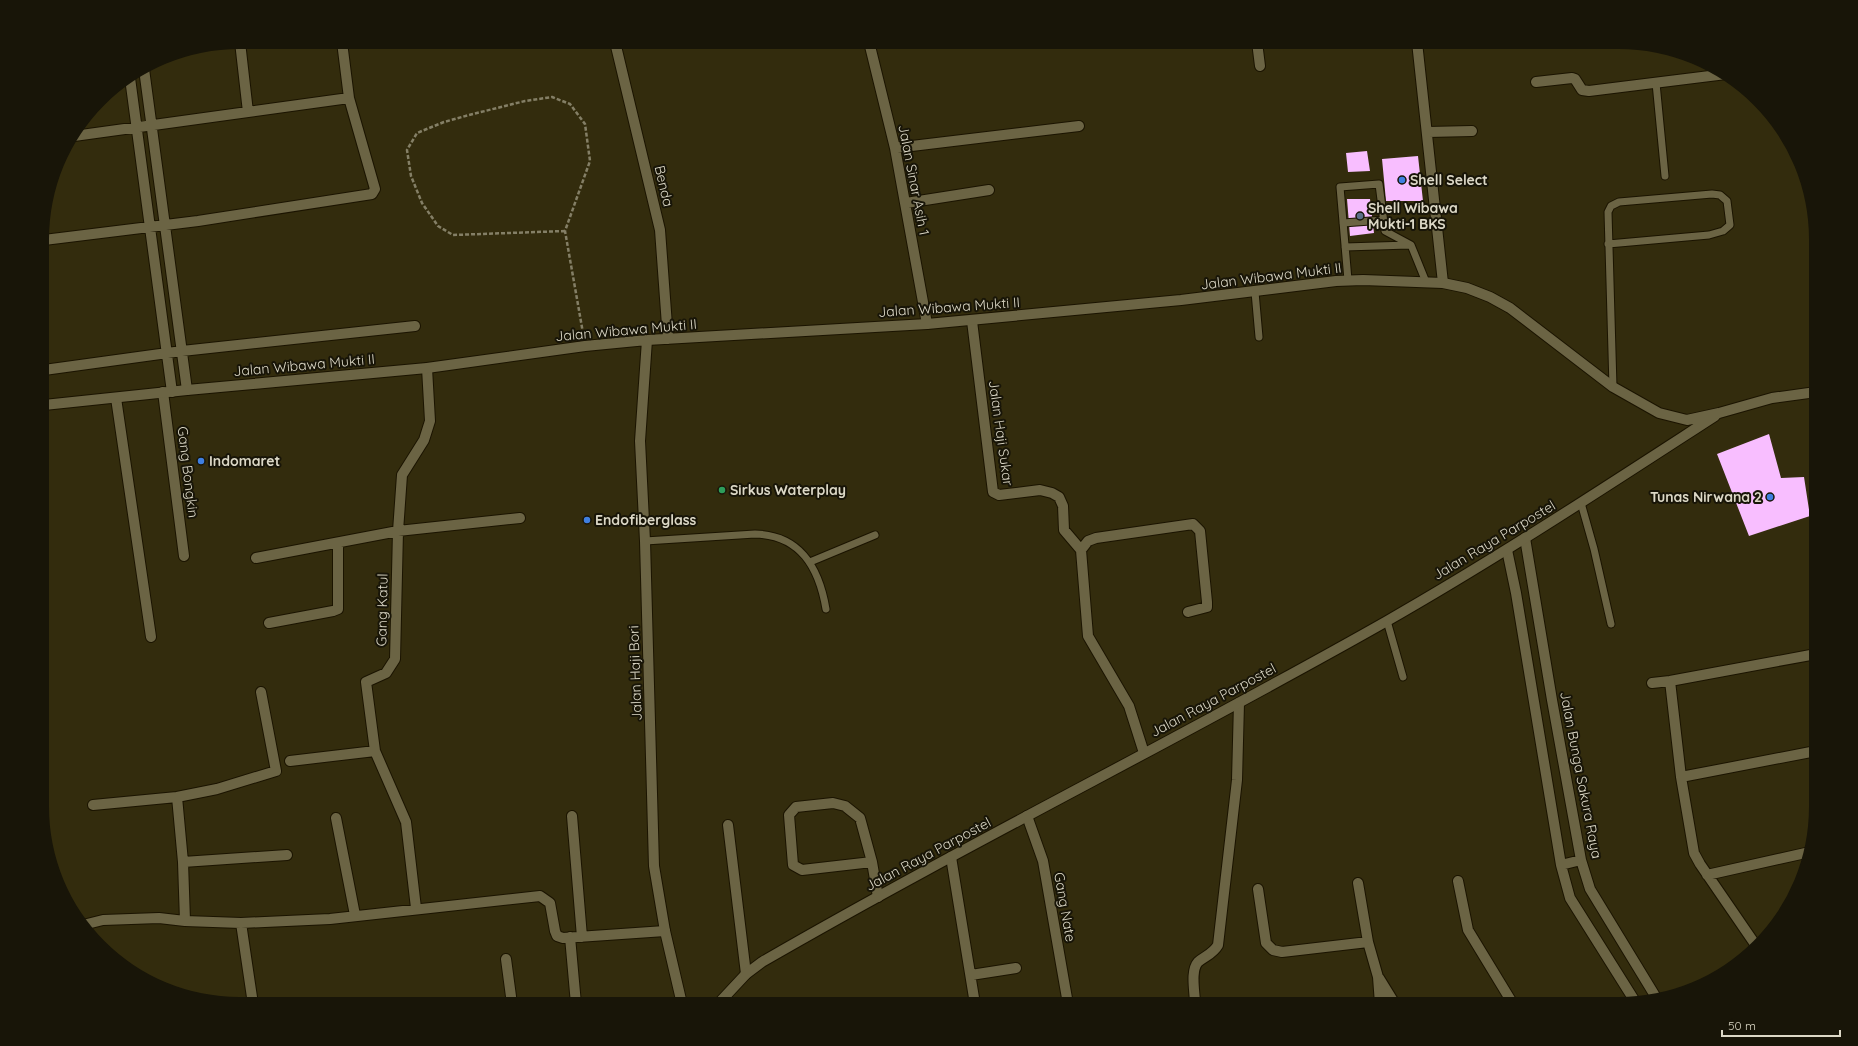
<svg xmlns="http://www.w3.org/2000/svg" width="1858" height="1046" viewBox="0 0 1858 1046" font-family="Quicksand,sans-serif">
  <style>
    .building { fill: #f8beff }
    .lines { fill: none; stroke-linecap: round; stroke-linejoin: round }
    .lane-casing { stroke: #1b1400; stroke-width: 9 }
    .street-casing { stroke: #1b1400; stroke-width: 12 }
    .secondary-casing { stroke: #1b1400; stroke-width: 12 }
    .path { stroke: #847f66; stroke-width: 2.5; stroke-dasharray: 4 2; stroke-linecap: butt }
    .lane { stroke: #6b6444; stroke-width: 7 }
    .street { stroke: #6b6444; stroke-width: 10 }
    .secondary { stroke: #6b6444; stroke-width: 10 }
    .shop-dot { fill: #3f7fe0; stroke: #181508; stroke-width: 1.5 }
    .service-dot { fill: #5c6f8a; stroke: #181508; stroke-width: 1.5 }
    .leisure-dot { fill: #2e9e5b; stroke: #181508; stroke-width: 1.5 }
    .labels { text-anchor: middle; stroke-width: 4; stroke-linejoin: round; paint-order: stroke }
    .street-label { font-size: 14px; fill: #dcd8c6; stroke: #181508 }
    .poi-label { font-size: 14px; font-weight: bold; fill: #dcd8c6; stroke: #181508; text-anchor: start }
  </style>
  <rect width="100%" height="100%" fill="#332c0d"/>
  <path class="building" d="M1367 151 1370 171 1348 172 1346 153Z
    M1418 156 1423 201H1386L1382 159Z
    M1347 199H1370L1374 233 1350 236Z
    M1769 434 1781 478 1804 477 1810 516 1749 536 1717 454Z"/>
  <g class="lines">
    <g class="lane-casing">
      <path id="lane" d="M1656 83 1665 176
        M1343 223 1384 220
        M1608 244 1709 235 1723 231 1730 225 1727 201 1720 195 1712 194 1619 202 1611 206 1608 212 1613 387
        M1345 247 1409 245
        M1348 280 1340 187 1379 184 1385 231 1411 245 1426 282
        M1255 292 1259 337
        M1581 503 1594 549 1611 624
        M645 541 755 534C801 535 819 568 826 609
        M810 562 875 535
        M1387 621 1403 677"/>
    </g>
    <g class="street-casing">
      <path id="street" d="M240 42 248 112
        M869 42 895 148 927 324
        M1257 42 1260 66
        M1417 42 1443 283
        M144 69 187 390
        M130 78 172 392
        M1536 82 1572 78 1575 79 1582 90 1589 91 1726 74
        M1428 132 1472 131
        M74 136 349 98
        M895 148 1079 126
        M906 203 989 190
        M44 240 198 221 372 194 375 189 349 98 342 42
        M972 321 993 492 999 495 1040 490 1052 493 1059 497 1063 506 1064 530 1081 550 1088 636 1129 706 1144 753
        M44 370 182 351 415 326
        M163 392 184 556
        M116 398 151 637
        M1525 538 1552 700 1581 860 1590 889 1657 999
        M1081 550 1088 541 1096 538 1193 524 1200 531 1207 602V607L1188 612
        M1507 550 1516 593 1561 865 1570 898 1636 1003
        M256 558 398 531 520 518
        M269 623 333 611 338 609V543
        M1670 681 1681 777 1694 853 1700 864 1757 947
        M1652 683 1670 681 1816 654
        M290 761 375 751
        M1681 777 1816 751
        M177 797 217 789 276 771 261 692
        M93 805 177 797 183 862 185 921
        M572 816 582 937
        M1027 816 1043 861 1068 1004
        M336 818 355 915
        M728 825 746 974
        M951 857 975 1004
        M183 862 287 855
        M872 862 802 870 793 865 789 815 796 807 833 803 845 806 860 818 872 862 878 897
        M1561 865 1581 860
        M1707 875 1810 852
        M1458 881 1468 930 1513 1004
        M1358 883 1368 942 1378 977 1380 1004
        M1258 889 1266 943 1273 950 1282 952 1368 942
        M416 908 406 822 375 751 366 682 386 673 395 659 398 531 402 475 424 440 430 421 427 368
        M241 923 253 1004
        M83 925 103 920 159 918 185 921 241 923 330 919 540 896 550 903 555 931 557 936 563 938 665 931
        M570 937 576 1004
        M506 959 512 1004
        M971 975 1016 968
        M1379 978 1395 1004
        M1195 1004C1195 992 1190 971 1198 962 1205 956 1213 954 1218 945L1237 780 1239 703"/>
    </g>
    <g class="secondary-casing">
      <path id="secondary" d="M615 42 660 230 668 339
        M647 340 640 441 645 541 654 866 665 931 682 1004
        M44 405 187 390 427 368 585 346 647 340 927 324 1181 300 1336 281 1363 280 1443 283 1467 288 1490 297 1510 308 1613 387 1659 413 1687 420 1719 413 1772 398 1816 392
        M718 1004 746 974 762 962C968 843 1181 738 1387 621 1499 557 1607 486 1715 416"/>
    </g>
    <path class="path" d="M565 231 453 235 438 226 422 203 411 176 407 150 417 133 444 122 469 115 525 101 552 97 570 104 585 124 590 161 565 231 583 333"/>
    <use href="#lane" class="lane"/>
    <use href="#street" class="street"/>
    <use href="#secondary" class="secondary"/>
  </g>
  <g class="shop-dot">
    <circle cx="1402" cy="180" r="4"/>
    <circle cx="201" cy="461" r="4"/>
    <circle cx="1770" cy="497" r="4"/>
    <circle cx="587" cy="520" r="4"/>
  </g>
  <circle class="service-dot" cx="1360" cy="216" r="4"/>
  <circle class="leisure-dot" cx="722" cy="490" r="4"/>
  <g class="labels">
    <g class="street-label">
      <text transform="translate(914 180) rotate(79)" y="5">Jalan Sinar Asih 1</text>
      <text transform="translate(664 186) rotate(77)" y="5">Benda</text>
      <text transform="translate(1271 276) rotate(-7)" y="5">Jalan Wibawa Mukti II</text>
      <text transform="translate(949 307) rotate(-4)" y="5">Jalan Wibawa Mukti II</text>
      <text transform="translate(626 330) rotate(-5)" y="5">Jalan Wibawa Mukti II</text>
      <text transform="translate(304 365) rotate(-5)" y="5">Jalan Wibawa Mukti II</text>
      <text transform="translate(1001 433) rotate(82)" y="5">Jalan Haji Sukar</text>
      <text transform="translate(188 472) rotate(83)" y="5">Gang Bongkin</text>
      <text transform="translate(1494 540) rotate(-31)" y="5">Jalan Raya Parpostel</text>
      <text transform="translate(382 610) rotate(-89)" y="5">Gang Katul</text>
      <text transform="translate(635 673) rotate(-92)" y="5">Jalan Haji Bori</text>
      <text transform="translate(1213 700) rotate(-28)" y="5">Jalan Raya Parpostel</text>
      <text transform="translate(1581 775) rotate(79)" y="5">Jalan Bunga Sakura Raya</text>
      <text transform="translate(928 854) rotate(-28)" y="5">Jalan Raya Parpostel</text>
      <text transform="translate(1065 907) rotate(80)" y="5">Gang Nate</text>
    </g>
    <g class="poi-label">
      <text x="1410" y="185">Shell Select</text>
      <text x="1368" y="213">Shell Wibawa<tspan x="1368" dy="16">Mukti-1 BKS</tspan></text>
      <text x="209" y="466">Indomaret</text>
      <text x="730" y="495">Sirkus Waterplay</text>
      <text x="1762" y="502" text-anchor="end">Tunas Nirwana 2</text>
      <text x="595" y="525">Endofiberglass</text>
    </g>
  </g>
  <path d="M0 0H1858V1046H0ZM239 49H1619A190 190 0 0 1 1809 239V807A190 190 0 0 1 1619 997H239A190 190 0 0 1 49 807V239A190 190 0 0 1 239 49Z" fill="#181508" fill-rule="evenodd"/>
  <path d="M1722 1030v6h118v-6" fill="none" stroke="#dcd8c6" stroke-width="2"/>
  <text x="1728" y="1030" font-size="12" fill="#dcd8c6" stroke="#181508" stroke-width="3" paint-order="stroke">50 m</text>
</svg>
